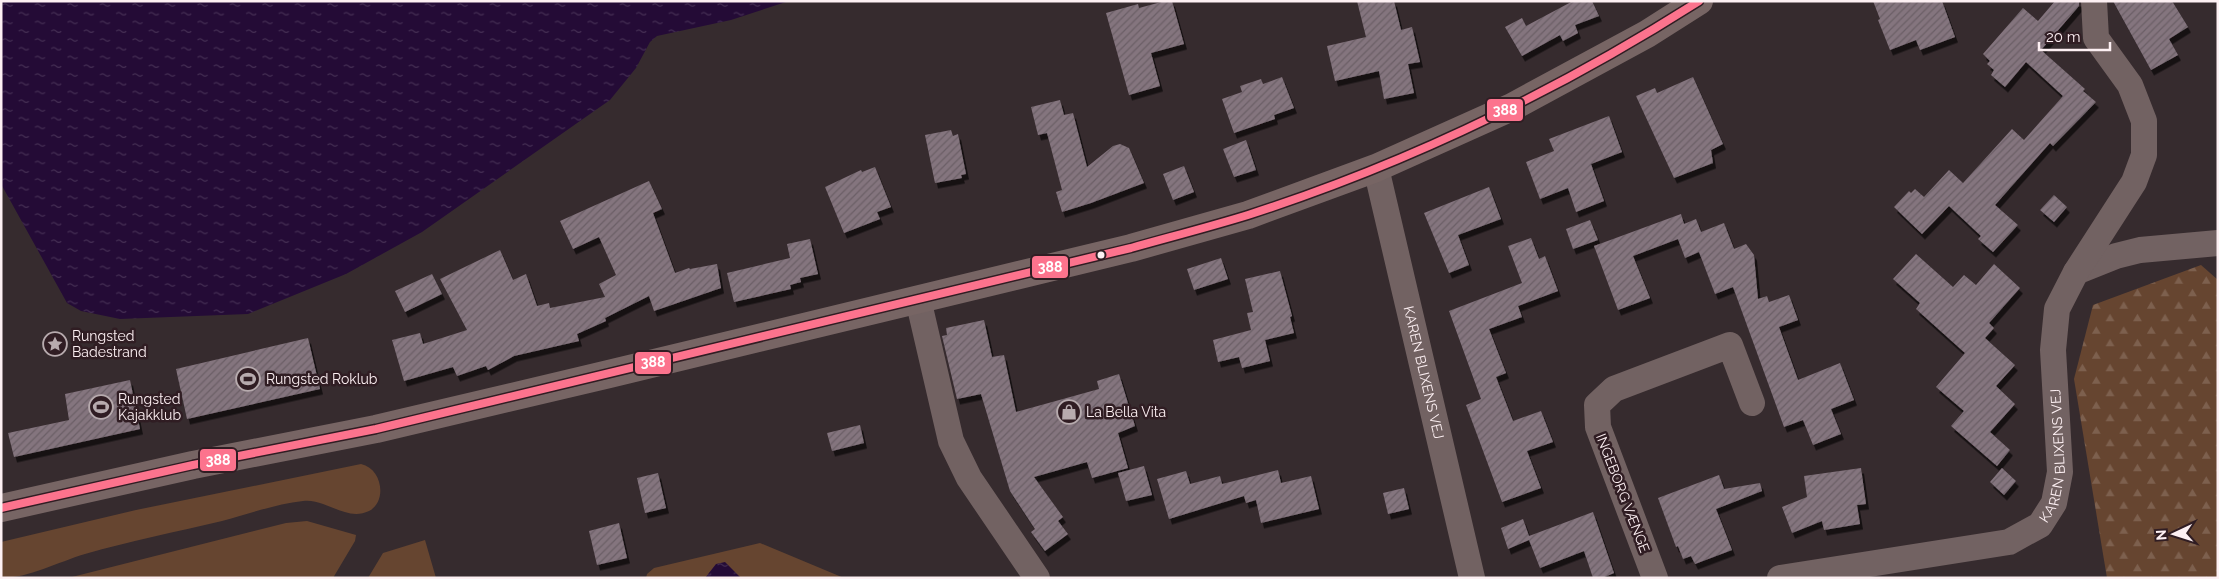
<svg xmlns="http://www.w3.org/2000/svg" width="2219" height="579" viewBox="0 0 2219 579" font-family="Raleway,sans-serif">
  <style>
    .forest { fill: url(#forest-firs) }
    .park { fill: #664530 }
    .water { fill: url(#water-ripples) }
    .building { fill: url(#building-hatch); filter: url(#shadow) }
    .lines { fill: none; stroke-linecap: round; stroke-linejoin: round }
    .street { stroke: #726262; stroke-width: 26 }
    .secondary { stroke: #776564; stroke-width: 28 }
    .bus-1-casing { stroke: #301d23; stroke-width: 11 }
    .bus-1 { stroke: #fc738d; stroke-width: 8 }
    .bus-dot { fill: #fdf0f3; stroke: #301d23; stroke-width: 2 }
    .labels { text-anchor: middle; stroke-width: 5; stroke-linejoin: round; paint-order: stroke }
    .poi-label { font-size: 14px; fill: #fdf0f3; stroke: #301d23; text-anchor: start }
    .street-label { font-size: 14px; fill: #fdf0f3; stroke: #301d23 }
    .line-badge { stroke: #301d23; stroke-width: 2 }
    .badge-label { font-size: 14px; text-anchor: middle; font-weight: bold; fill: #fff }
  </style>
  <defs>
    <pattern id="forest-firs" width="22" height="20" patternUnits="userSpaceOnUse" patternTransform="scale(1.25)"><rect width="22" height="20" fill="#664530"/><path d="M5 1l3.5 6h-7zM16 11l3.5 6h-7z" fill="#7d604e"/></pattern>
    <pattern id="water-ripples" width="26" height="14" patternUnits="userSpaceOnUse" patternTransform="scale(1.25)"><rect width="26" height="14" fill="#240b36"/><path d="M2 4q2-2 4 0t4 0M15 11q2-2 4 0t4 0" fill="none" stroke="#452f54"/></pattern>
    <pattern id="building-hatch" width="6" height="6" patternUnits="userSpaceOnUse" patternTransform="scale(1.25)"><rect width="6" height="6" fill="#84747e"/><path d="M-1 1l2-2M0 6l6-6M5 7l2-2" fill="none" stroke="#6b6066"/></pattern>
    <filter id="shadow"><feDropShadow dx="3" dy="5.5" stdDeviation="0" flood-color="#0009"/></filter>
  </defs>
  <rect width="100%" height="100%" fill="#362b2e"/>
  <path class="forest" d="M2201 265 2218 280V578H2107L2074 379 2093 305Z"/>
  <path class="park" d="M361 464C383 469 387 502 369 511 346 522 326 498 303 501 276 504 248 514 222 521 176 532 130 541 85 554 58 562 29 578 1 578V542L136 510Z
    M307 521 356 535 355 541 333 578H68L286 523Z
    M425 540 436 578H368L383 553Z
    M760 543 844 578H646L647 574 654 568Z"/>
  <path class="water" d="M1 1H789L731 20 657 36 650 42 636 68 610 100 422 232 346 274 248 314 120 319 81 311 67 303 1 184Z
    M725 562 741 578H705L716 564Z"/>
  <path class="building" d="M1165 1H1172L1184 44 1151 53 1160 86 1129 95 1106 13 1138 4 1139 8Z
    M1357 1H1394L1401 30 1412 27 1420 62 1408 64 1414 93 1384 99 1379 71 1335 81 1327 46 1366 37Z
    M1573 1H1592L1599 16 1575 25 1578 33 1563 41 1560 35 1522 56 1505 27 1522 18 1526 26Z
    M1873 1H1942L1955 37 1920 50 1916 40 1890 50 1878 20 1880 19Z
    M2055 1H2079V6L2041 50 2085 89 2083 91 2096 102 2053 146 2050 143 1995 205 2018 225 1993 252 1978 239 1981 236 1949 206 1922 234 1894 207 1909 191 1911 193 1915 189 1924 197 1949 170 1963 183 2012 129 2024 140 2063 96 2026 62 2005 87 1991 75 1994 70 1987 64 1990 61 1983 54 2023 8 2038 21Z
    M2113 1H2172L2188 27 2169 39 2178 55 2151 70Z
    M1282 77 1294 108 1274 115 1275 119 1234 133 1222 99 1242 92 1240 86 1261 79 1263 84Z
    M1693 77 1723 144 1711 150 1713 163 1674 178 1636 96 1655 88 1657 93Z
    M1060 100 1064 115 1073 113 1087 167 1113 146 1120 144 1129 148 1144 183 1091 203 1062 212 1056 192 1062 190 1047 133 1038 135 1031 107Z
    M1609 116 1622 152 1591 164 1604 201 1576 212 1568 188 1540 199 1526 162 1554 151 1549 139Z
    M951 130 953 136 958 134 966 174 961 175 962 178 935 183 925 135Z
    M1246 140 1256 170 1234 177 1223 149Z
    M1184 166 1194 192 1173 200 1163 174Z
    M875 167 891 207 877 212 880 219 844 233 825 187 861 170 862 172Z
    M649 181 662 209 653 213 675 273 689 268 690 269 717 264 721 288 654 311 649 296 605 318 606 321 577 334 579 341 514 356 488 370 486 366 457 376 453 367 404 381 392 340 420 333 423 344 467 330 440 279 500 250 513 280 526 274 537 306 549 303 550 308 605 297 599 284 616 275 599 237 573 249 560 221Z
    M1489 187 1501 219 1458 235 1469 265 1449 273 1424 213Z
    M2054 195 2067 207 2054 222 2040 210Z
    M1681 214 1684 224 1696 219 1701 232 1724 223 1734 249 1746 244 1754 255 1758 299 1767 296 1769 302 1789 295 1798 320 1779 327 1798 380 1840 363 1854 400 1831 409 1841 434 1813 445 1803 420 1784 427 1733 287 1715 294 1699 252 1685 258 1678 239 1633 256 1650 298 1618 310 1594 246Z
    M1590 220 1598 240 1573 249 1566 229Z
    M1531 238 1539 259 1545 256 1558 291 1518 306 1522 317 1489 329 1506 373 1496 377 1513 421 1541 411 1553 442 1527 451 1541 488 1502 502 1466 405 1481 399 1449 311 1522 283 1508 246Z
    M810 239 818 274 800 278 801 282 790 285 791 289 734 302 727 273 790 258 787 244Z
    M1916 254 1953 287 1964 275 1976 285 1994 264 2020 288 1989 323 1994 328 1985 338 2015 365 1996 386 2015 404 1990 432 2010 450 1997 466 1951 426 1964 411 1936 387 1965 353 1916 309 1920 303 1893 279Z
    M1221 258 1228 279 1194 290 1187 269Z
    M1280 271 1292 316 1290 317 1294 333 1265 340 1270 361 1242 368 1239 357 1218 362 1213 340 1251 330 1247 313 1253 312 1245 279Z
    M432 274 442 294 405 312 395 291Z
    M984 320 992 357 1004 355 1016 412 1099 389 1097 381 1119 374 1135 426 1118 433 1128 468 1092 478 1087 462 1034 477 1063 517 1058 521 1068 534 1045 551 1031 532 1035 529 1010 491 981 394 957 399 942 336 947 335 946 328Z
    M308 338 320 389 187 419 176 369Z
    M130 380 140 429 14 457 8 433 69 420 65 394Z
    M860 425 864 443 832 451 827 433Z
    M1144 466 1152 495 1126 501 1118 473Z
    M1861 468 1866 504 1857 505 1860 524 1824 530 1822 521 1792 533 1782 507 1807 497 1804 476Z
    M2002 468 2016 481 2004 495 1990 482Z
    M1278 470 1281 483 1311 476 1319 509 1261 523 1256 500 1246 503 1244 496 1169 519 1157 479 1186 471 1190 484 1220 476 1222 484Z
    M658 473 666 508 645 513 637 478Z
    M1719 475 1724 489 1760 483 1762 491 1716 509 1732 550 1695 564 1691 556 1683 559 1678 546 1676 547 1658 498Z
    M1404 488 1409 509 1388 514 1383 493Z
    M1593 512 1614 573 1602 578H1593L1584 551 1540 568 1529 540 1508 549 1501 528 1523 519 1529 536Z
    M619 523 627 558 597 565 589 531Z"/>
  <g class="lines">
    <g class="street">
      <path id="s1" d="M1376 168 1472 578"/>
      <path d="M2076 272 2116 256 2140 250 2218 243"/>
      <path d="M918 299 951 441 969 478 1037 578"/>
      <path d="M1655 578 1598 427 1597 405 1614 389 1730 345 1752 403"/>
      <path id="s2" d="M1780 578 2009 542 2040 525 2054 503 2060 472 2053 350 2057 309 2076 272 2134 182 2144 155V121L2130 85 2096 38 2094 1"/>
    </g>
    <path class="secondary" d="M1 508 193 465 376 429 609 374 1131 248 1248 215 1376 168 1512 107 1647 34 1699 1"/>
    <g class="bus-1-casing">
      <path id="bus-1" d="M1 508 193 465 376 429 1131 248C1170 237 1209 227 1248 215 1406 164 1559 90 1699 1"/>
    </g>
    <use href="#bus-1" class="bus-1"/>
  </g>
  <defs>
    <g id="sight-ring" transform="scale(1.25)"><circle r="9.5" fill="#301d23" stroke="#b7abae" stroke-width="1.5"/><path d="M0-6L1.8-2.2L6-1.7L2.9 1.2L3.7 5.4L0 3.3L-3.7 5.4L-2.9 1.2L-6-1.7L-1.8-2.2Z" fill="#b7abae"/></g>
    <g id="stadium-ring" transform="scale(1.25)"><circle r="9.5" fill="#301d23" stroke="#b7abae" stroke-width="1.5"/><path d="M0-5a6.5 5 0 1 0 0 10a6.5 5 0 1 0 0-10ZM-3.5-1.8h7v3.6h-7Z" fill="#b7abae"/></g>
    <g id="shop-ring" transform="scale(1.25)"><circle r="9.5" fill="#301d23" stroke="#b7abae" stroke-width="1.5"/><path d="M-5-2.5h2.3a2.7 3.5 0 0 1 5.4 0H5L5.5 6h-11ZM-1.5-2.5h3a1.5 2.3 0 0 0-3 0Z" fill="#b7abae"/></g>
  </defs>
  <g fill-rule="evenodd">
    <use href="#sight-ring" x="55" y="344"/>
    <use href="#stadium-ring" x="248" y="379"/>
    <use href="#stadium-ring" x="101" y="407"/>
    <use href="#shop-ring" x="1069" y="412"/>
  </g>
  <circle class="bus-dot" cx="1101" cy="255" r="4.5"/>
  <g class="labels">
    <g class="poi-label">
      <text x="72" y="341">Rungsted<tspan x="72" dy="16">Badestrand</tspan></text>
      <text x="266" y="384">Rungsted Roklub</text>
      <text x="118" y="404">Rungsted<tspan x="118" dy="16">Kajakklub</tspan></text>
      <text x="1086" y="417">La Bella Vita</text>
    </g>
    <g class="street-label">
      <text dy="5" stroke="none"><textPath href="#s1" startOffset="210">KAREN BLIXENS VEJ</textPath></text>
      <text dy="5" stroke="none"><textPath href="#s2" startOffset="340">KAREN BLIXENS VEJ</textPath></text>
      <text transform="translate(1623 493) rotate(69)" y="5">INGEBORG VÆNGE</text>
    </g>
  </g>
  <g class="line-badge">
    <rect x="1486" y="98" width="38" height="24" rx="5" fill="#fc738d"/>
    <rect x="1031" y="255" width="38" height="24" rx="5" fill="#fc738d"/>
    <rect x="634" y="351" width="38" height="24" rx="5" fill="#fc738d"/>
    <rect x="199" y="448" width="38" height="24" rx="5" fill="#fc738d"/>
  </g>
  <g class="badge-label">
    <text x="1505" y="115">388</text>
    <text x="1050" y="272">388</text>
    <text x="653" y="367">388</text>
    <text x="218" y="465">388</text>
  </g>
  <rect width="2219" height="579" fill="none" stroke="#fdf0f3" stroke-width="5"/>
  <g transform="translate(2174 534) rotate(266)" stroke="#301d23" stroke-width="4" paint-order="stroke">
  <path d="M0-4L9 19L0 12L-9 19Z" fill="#fdf0f3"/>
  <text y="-8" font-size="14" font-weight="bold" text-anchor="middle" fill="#fdf0f3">N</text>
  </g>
  <path d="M2039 42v8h71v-8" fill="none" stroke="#fdf0f3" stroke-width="2.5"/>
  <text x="2046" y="42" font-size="15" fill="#fdf0f3" stroke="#301d23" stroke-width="4" paint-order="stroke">20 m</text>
</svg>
